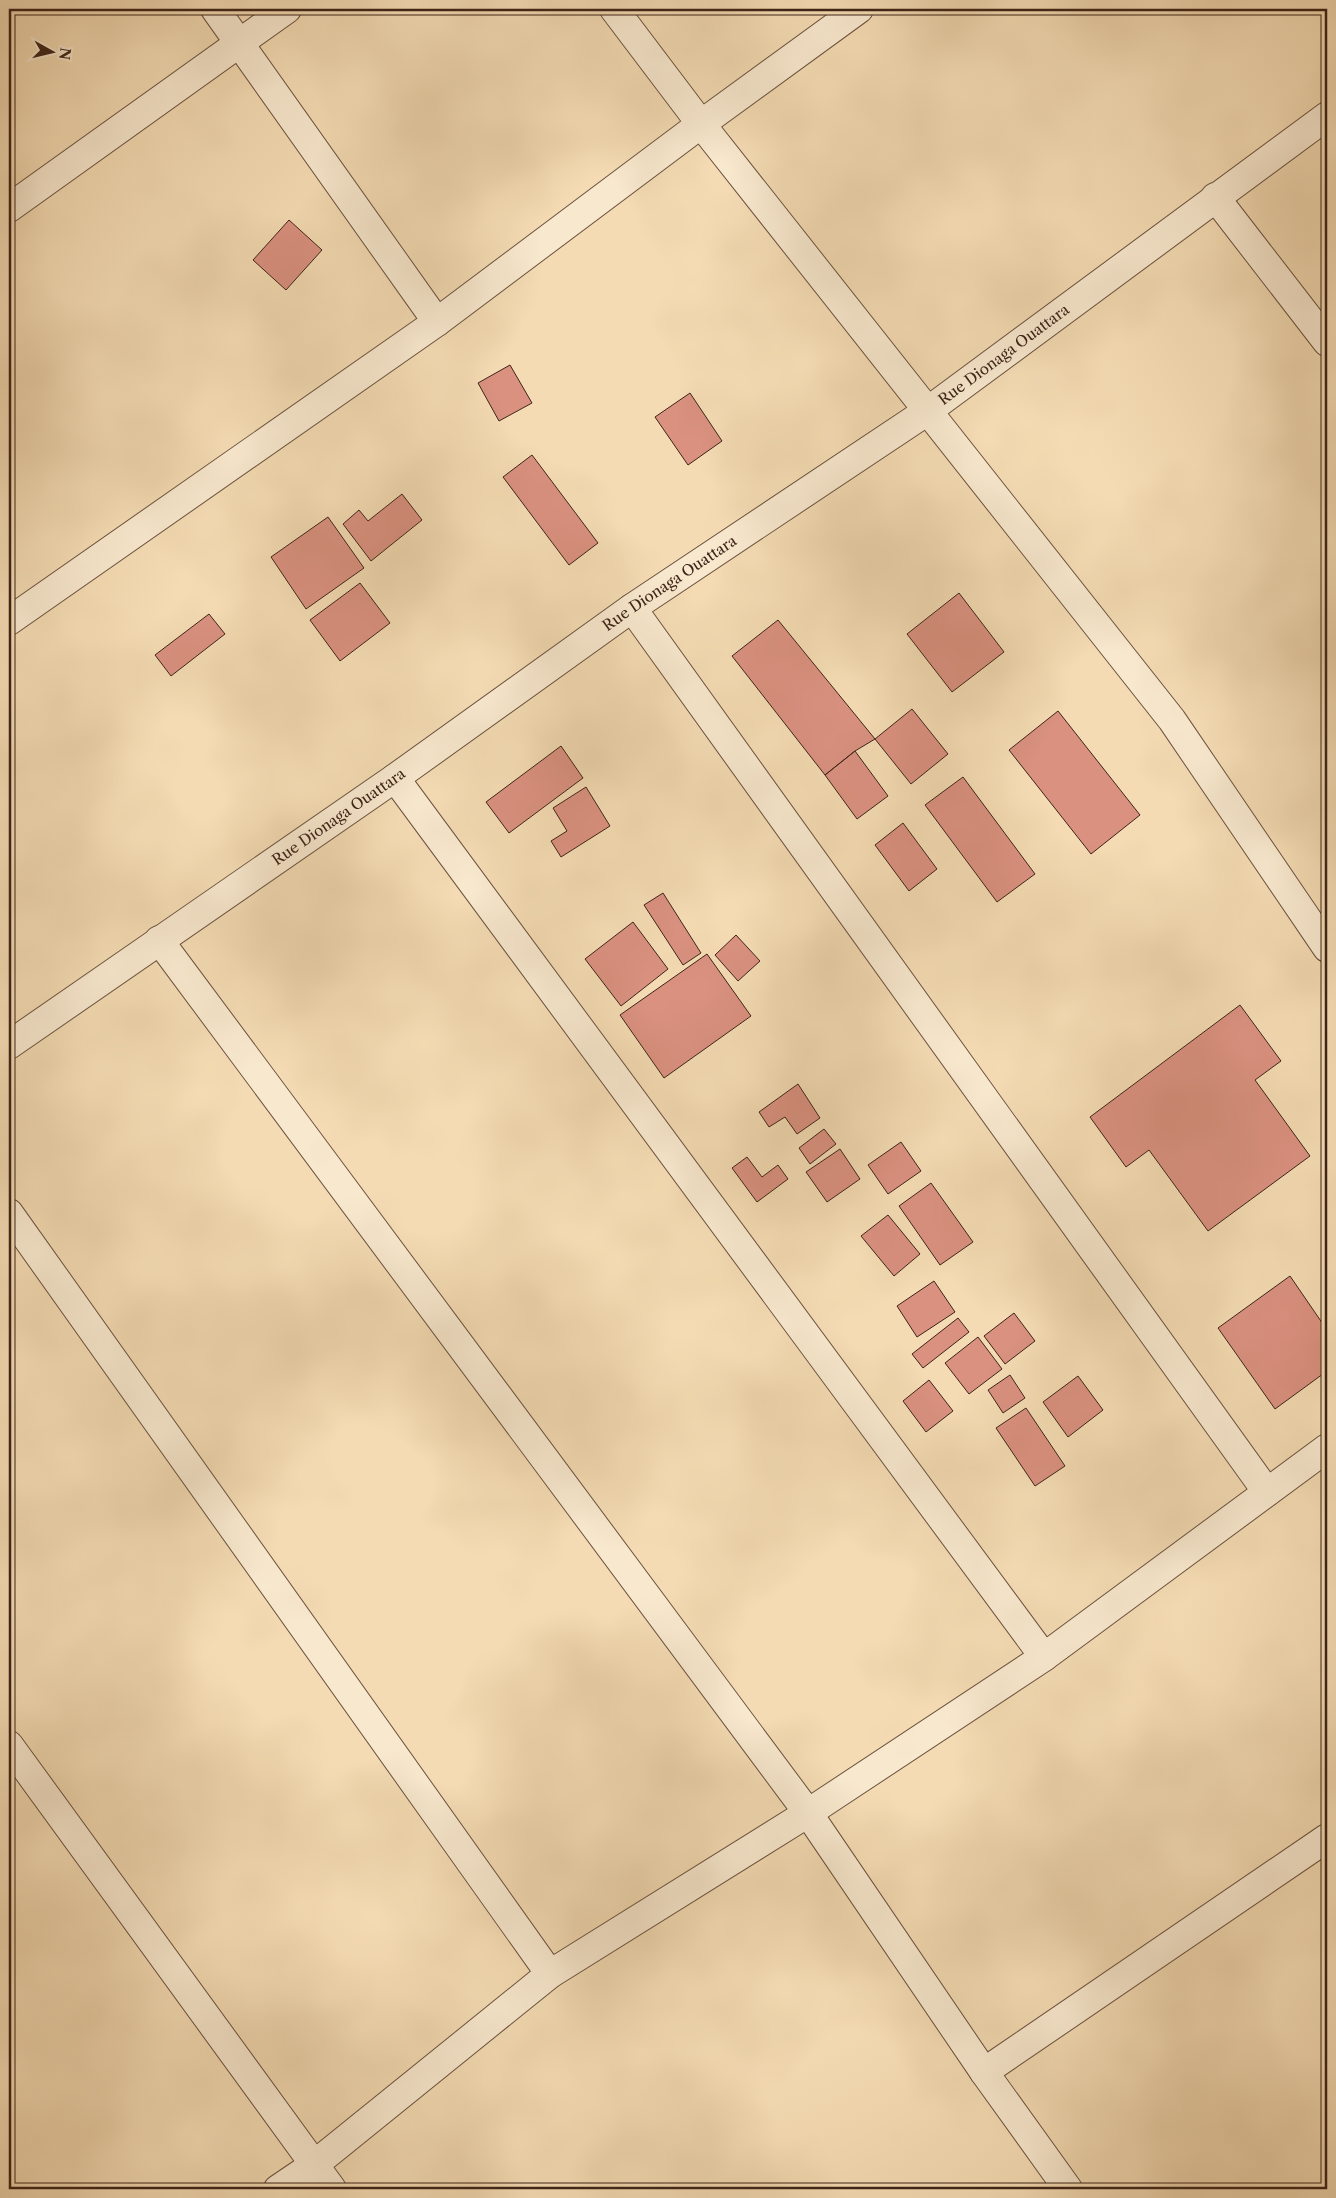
<svg xmlns="http://www.w3.org/2000/svg" width="1336" height="2198" viewBox="0 0 1336 2198" font-family="'Libre Caslon Text',serif">
  <style>
    .building { fill: #da9180; stroke: #3d2418 }
    .lines { fill: none; stroke-linecap: round; stroke-linejoin: round }
    .minor-casing { stroke: #6b523f; stroke-width: 30 }
    .minor { stroke: #f8e8ce; stroke-width: 28 }
    .labels { text-anchor: middle; stroke-width: 4; stroke-linejoin: round; paint-order: stroke }
    .street-label { font-size: 15px; fill: #3d2418; stroke: #f8e8ce }
  </style>
  <rect width="100%" height="100%" fill="#f4dbb3"/>
  <filter id="stains"><feTurbulence type="fractalNoise" baseFrequency=".004" numOctaves="4"/><feColorMatrix values="0 0 0 0 .2 0 0 0 0 .09 0 0 0 0 .02 0 0 0 .5 -.17"/></filter>
  <radialGradient id="worn" r=".72"><stop offset=".6" stop-color="#630" stop-opacity="0"/><stop offset="1" stop-color="#630" stop-opacity=".3"/></radialGradient>
  <path class="building" d="M289 220 322 250 286 290 253 260Z
    M510 365 532 403 499 421 478 383Z
    M690 393 722 441 688 465 655 417Z
    M532 455 598 543 569 565 503 477Z
    M402 494 422 520 371 561 343 524 359 510 368 521Z
    M328 517 364 568 306 609 271 557Z
    M360 583 390 623 340 661 310 620Z
    M959 593 1004 652 952 692 907 634Z
    M209 614 225 634 171 676 155 655Z
    M778 620 875 739 855 751 825 775 732 656Z
    M912 709 948 754 911 784 875 739Z
    M1058 711 1140 815 1091 854 1009 750Z
    M561 746 583 778 509 833 486 802Z
    M855 751 888 796 857 819 825 775Z
    M963 777 1035 874 997 902 925 805Z
    M586 787 610 826 561 857 551 841 567 831 553 808Z
    M903 823 937 869 909 891 875 845Z
    M663 893 701 953 683 965 644 905Z
    M633 922 668 969 621 1006 585 959Z
    M736 935 760 961 738 981 715 955Z
    M707 954 751 1016 664 1078 620 1015Z
    M1240 1005 1281 1061 1255 1080 1310 1156 1208 1231 1149 1150 1126 1167 1090 1117Z
    M798 1084 820 1118 797 1134 785 1117 769 1127 759 1112Z
    M824 1129 836 1144 810 1164 799 1148Z
    M901 1142 921 1171 888 1194 868 1165Z
    M840 1149 860 1179 827 1202 806 1172Z
    M747 1157 762 1177 778 1165 788 1179 757 1202 732 1168Z
    M931 1183 973 1242 940 1265 899 1206Z
    M888 1215 920 1254 894 1276 861 1236Z
    M1290 1276 1327 1330V1371L1275 1409 1218 1328Z
    M934 1281 955 1312 917 1337 897 1306Z
    M1014 1313 1035 1341 1005 1364 984 1336Z
    M958 1318 969 1332 923 1368 912 1354Z
    M978 1337 1002 1369 969 1394 945 1363Z
    M1010 1375 1025 1398 1003 1413 988 1390Z
    M1078 1376 1103 1410 1068 1437 1043 1402Z
    M929 1380 953 1411 926 1432 903 1401Z
    M1026 1408 1065 1466 1035 1486 996 1428Z"/>
  <g class="lines">
    <g class="minor-casing">
      <g id="minor">
        <path d="M215 9 437 322"/>
        <path d="M614 9 701 124 1172 720 1327 948"/>
        <path d="M1215 197 1327 342"/>
        <path d="M9 208 287 9"/>
        <path d="M632 608 1267 1492"/>
        <path d="M9 621 437 322 701 124 859 9"/>
        <path d="M395 778 1044 1657"/>
        <path d="M159 940 808 1813 984 2072 1068 2189"/>
        <path id="s1" d="M9 1045 395 778 632 608 929 410 1327 116"/>
        <path d="M9 1213 550 1974"/>
        <path d="M9 1745 332 2189"/>
        <path d="M984 2072 1327 1838"/>
        <path d="M278 2189 315 2164 550 1974 808 1813 1044 1657 1327 1448"/>
      </g>
    </g>
    <use href="#minor" class="minor"/>
  </g>
  <g class="labels">
    <g class="street-label">
      <text dy="5" stroke="none"><textPath href="#s1" startOffset="1211">Rue Dionaga Ouattara</textPath></text>
      <text dy="5" stroke="none"><textPath href="#s1" startOffset="806">Rue Dionaga Ouattara</textPath></text>
      <text dy="5" stroke="none"><textPath href="#s1" startOffset="401">Rue Dionaga Ouattara</textPath></text>
    </g>
  </g>
  <rect width="1336" height="2198" fill="none" stroke="#f4dbb3" stroke-width="30"/>
  <rect x="10" y="10" width="1316" height="2178" fill="none" stroke="#3d2418" stroke-width="2.5"/>
  <rect x="15" y="15" width="1306" height="2168" fill="none" stroke="#3d2418"/>
  <g transform="translate(52 52) rotate(98)" stroke="#f8e8ce" stroke-width="4" paint-order="stroke">
  <path d="M0-4L9 19L0 12L-9 19Z" fill="#3d2418"/>
  <text y="-8" font-size="14" font-weight="bold" text-anchor="middle" fill="#3d2418">N</text>
  </g>
  <rect width="100%" height="100%" filter="url(#stains)"/>
  <rect width="100%" height="100%" fill="url(#worn)"/>
</svg>
